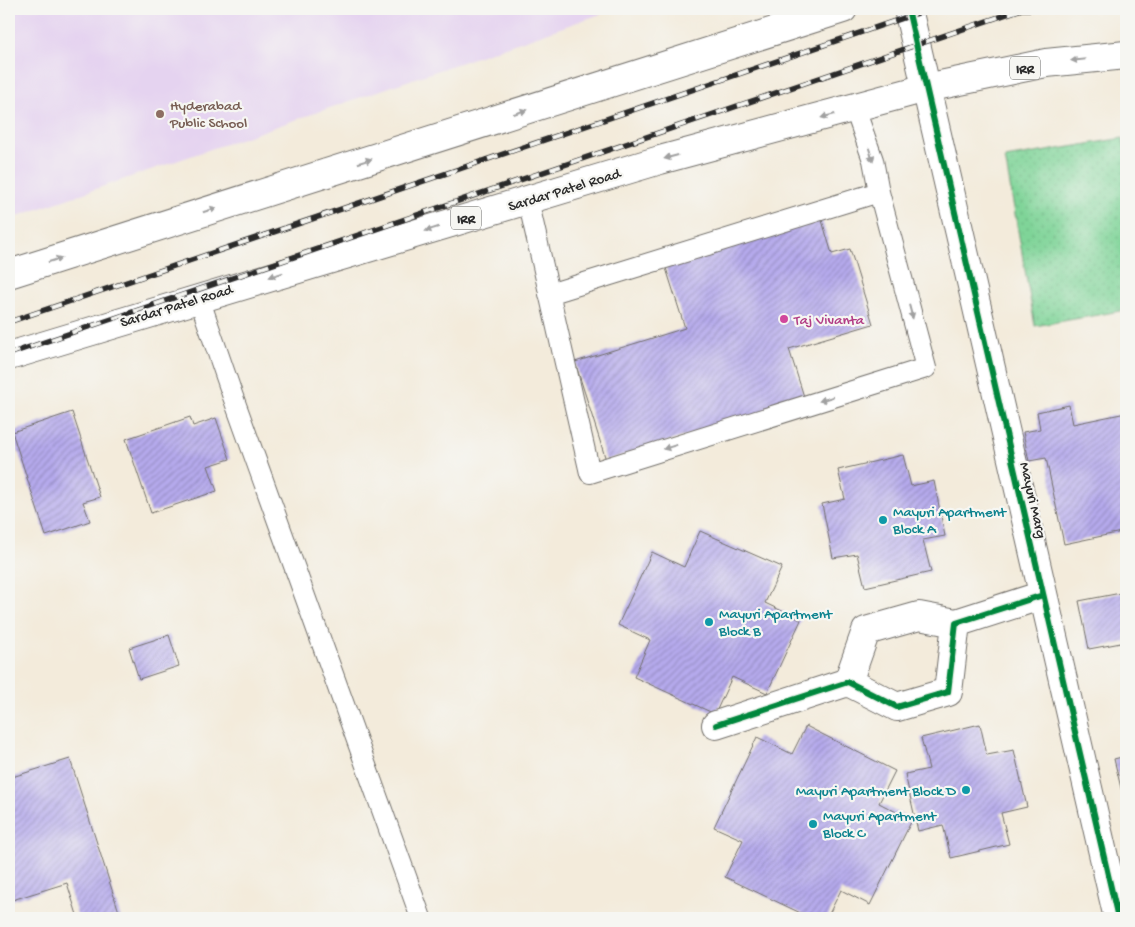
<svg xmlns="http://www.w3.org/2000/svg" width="1135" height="927" viewBox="0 0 1135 927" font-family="'Gochi Hand',sans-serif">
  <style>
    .built { fill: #e5d3f0 }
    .grass { fill: url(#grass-dots); stroke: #558062 }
    .building { fill: url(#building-hatch) }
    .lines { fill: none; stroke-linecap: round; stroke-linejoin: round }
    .lane-casing { stroke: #716e69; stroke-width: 22 }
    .street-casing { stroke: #716e69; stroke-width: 30 }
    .primary-casing { stroke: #716e69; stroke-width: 30 }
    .lane { stroke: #fff; stroke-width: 20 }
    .street { stroke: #fff; stroke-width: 28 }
    .primary { stroke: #fff; stroke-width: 28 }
    .rail-casing { stroke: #2b2b2b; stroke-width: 5.5 }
    .rail { stroke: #f6f6f2; stroke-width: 4; stroke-dasharray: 11; stroke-linecap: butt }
    .cycleway-casing { stroke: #f6f6f2; stroke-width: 9 }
    .cycleway { stroke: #00873e; stroke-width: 6 }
    .oneway { fill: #a0a0a0 }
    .education-dot { fill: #8d6e63; stroke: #f6f6f2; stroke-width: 2 }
    .hotel-dot { fill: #d1479c; stroke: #f6f6f2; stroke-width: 2 }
    .culture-dot { fill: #0f9aa8; stroke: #f6f6f2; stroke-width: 2 }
    .labels { text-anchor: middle; stroke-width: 4.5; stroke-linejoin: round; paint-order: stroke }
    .shield { fill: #f6f6f2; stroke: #686867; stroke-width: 1 }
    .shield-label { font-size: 14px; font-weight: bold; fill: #2b2b2b }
    .education-label { font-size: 15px; fill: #785e54; stroke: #f6f6f2; text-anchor: start }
    .street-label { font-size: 15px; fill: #2b2b2b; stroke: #f6f6f2 }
    .hotel-label { font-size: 15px; fill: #b23c85; stroke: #f6f6f2; text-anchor: start }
    .culture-label { font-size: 15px; fill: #0d838f; stroke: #f6f6f2; text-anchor: start }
  </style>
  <defs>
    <pattern id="grass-dots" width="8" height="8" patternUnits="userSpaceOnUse" patternTransform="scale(1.25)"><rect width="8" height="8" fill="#7fd498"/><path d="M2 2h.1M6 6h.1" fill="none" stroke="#6eb683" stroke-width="1.8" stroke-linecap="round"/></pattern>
    <pattern id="building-hatch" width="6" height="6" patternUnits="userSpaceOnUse" patternTransform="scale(1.25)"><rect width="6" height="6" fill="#b6aaed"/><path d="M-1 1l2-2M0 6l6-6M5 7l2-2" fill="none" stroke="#948bc0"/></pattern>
  </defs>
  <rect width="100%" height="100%" fill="#f6f6f2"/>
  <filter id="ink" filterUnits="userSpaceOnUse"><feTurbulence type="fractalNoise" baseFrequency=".02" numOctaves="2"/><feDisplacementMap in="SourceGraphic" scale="10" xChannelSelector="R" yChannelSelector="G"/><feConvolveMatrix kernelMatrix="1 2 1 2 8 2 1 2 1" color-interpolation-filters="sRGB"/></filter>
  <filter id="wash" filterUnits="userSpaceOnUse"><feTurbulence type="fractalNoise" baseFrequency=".0096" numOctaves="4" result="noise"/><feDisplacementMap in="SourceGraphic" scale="20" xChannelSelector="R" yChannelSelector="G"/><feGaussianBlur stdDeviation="1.12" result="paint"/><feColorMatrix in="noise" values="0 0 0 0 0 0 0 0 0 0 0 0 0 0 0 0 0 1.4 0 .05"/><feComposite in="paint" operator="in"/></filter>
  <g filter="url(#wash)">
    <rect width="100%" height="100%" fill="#f3ebdb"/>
    <path class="built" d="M9 9H615L9 219Z"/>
    <path class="grass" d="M1123 138 1126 156V310L1035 326 1005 158Z"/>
    <g id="blocks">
      <path class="building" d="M821 217 832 254 850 249 873 324 789 349 805 400 606 460 575 362 685 328 665 265Z
        M1069 405 1073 424 1126 413V531L1064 544 1046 458 1029 461 1023 432 1040 429 1037 412Z
        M72 412 100 497 83 502 90 521 46 536 12 432Z
        M190 417 193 426 216 418 230 459 208 466 217 491 151 513 126 439Z
        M903 455 911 486 934 481 945 536 923 540 931 572 865 587 857 554 833 558 822 504 845 499 838 470Z
        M700 531 782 567 765 603 801 620 767 693 732 677 715 714 634 677 650 640 618 625 652 552 684 567Z
        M1126 592V642L1089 649 1079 601Z
        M169 635 179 666 139 679 129 648Z
        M980 724 987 755 1014 750 1027 807 1001 813 1009 844 951 858 943 825 918 831 905 774 929 769 921 738Z
        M806 726 895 771 879 803 912 820 870 905 841 890 827 918H811L725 877 743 840 714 827 757 737 792 754Z
        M1126 756V809L1114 759Z
        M70 759 121 918H78L67 883 9 901V778Z"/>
    </g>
  </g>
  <g filter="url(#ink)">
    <use href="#blocks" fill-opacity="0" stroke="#716e69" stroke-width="1"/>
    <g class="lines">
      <g class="lane-casing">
        <path id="lane" d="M528 200 590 473 926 368 879 192 873 160 855 109
          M549 294 879 192
          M199 298 232 394 421 918"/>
      </g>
      <g class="street-casing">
        <path id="street" d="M908 9 1118 918
          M848 682 866 631 919 616 956 623
          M716 725 848 682 897 707 948 692 956 623 1043 595"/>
      </g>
      <g class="primary-casing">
        <path id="primary" d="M9 274 843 9
          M9 356 660 160 926 88 1046 63 1126 55"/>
      </g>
      <use href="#lane" class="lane"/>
      <use href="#street" class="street"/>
      <use href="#primary" class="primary"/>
      <g class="rail-casing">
        <path id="rail" d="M9 322 930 9
          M9 354 1022 9H1031"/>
      </g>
      <use href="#rail" class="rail"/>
      <g class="cycleway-casing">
        <path id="cycleway" d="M908 9 1118 918
          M716 725 848 682 897 707 948 692 956 623 1043 595"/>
      </g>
      <use href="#cycleway" class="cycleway"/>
    </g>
    <defs><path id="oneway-solid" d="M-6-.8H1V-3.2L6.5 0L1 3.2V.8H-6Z" transform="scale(1.25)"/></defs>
    <g class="oneway">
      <use href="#oneway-solid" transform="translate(1078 60) rotate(174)"/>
      <use href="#oneway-solid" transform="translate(520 112) rotate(-18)"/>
      <use href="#oneway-solid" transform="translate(828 116) rotate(165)"/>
      <use href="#oneway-solid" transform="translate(871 155) rotate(73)"/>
      <use href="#oneway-solid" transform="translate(671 157) rotate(165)"/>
      <use href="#oneway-solid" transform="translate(365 161) rotate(-18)"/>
      <use href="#oneway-solid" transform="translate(210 210) rotate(-18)"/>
      <use href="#oneway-solid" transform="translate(432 229) rotate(163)"/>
      <use href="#oneway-solid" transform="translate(55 260) rotate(-18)"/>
      <use href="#oneway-solid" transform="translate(276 275) rotate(163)"/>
      <use href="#oneway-solid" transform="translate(911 312) rotate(75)"/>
      <use href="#oneway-solid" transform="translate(826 399) rotate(163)"/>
      <use href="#oneway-solid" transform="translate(670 447) rotate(163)"/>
    </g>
  </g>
  <circle class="education-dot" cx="160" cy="114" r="5"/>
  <circle class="hotel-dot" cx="784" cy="319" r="5"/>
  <g class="culture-dot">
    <circle cx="883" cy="520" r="5"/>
    <circle cx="709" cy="622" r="5"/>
    <circle cx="966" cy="790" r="5"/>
    <circle cx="813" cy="824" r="5"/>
  </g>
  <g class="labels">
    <g class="shield">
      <rect x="1010" y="56.5" width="30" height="23" rx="4"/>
      <rect x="451" y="206.5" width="30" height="23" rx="4"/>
    </g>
    <g class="shield-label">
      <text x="1025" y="73">IRR</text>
      <text x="466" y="223">IRR</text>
    </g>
    <g class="education-label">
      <text x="170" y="110">Hyderabad<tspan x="170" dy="17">Public School</tspan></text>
    </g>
    <g class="street-label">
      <text transform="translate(564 189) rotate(-17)" y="5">Sardar Patel Road</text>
      <text transform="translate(176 305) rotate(-17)" y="5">Sardar Patel Road</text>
      <text transform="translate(1034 500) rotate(77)" y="5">Mayuri Marg</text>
    </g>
    <g class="hotel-label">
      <text x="794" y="324">Taj Vivanta</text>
    </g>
    <g class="culture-label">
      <text x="893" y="516">Mayuri Apartment<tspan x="893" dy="17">Block A</tspan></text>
      <text x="719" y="618">Mayuri Apartment<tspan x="719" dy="17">Block B</tspan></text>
      <text x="956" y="795" text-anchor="end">Mayuri Apartment Block D</text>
      <text x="823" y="820">Mayuri Apartment<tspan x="823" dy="17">Block C</tspan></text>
    </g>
  </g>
  <rect width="1135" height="927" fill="none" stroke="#f6f6f2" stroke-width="30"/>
</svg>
